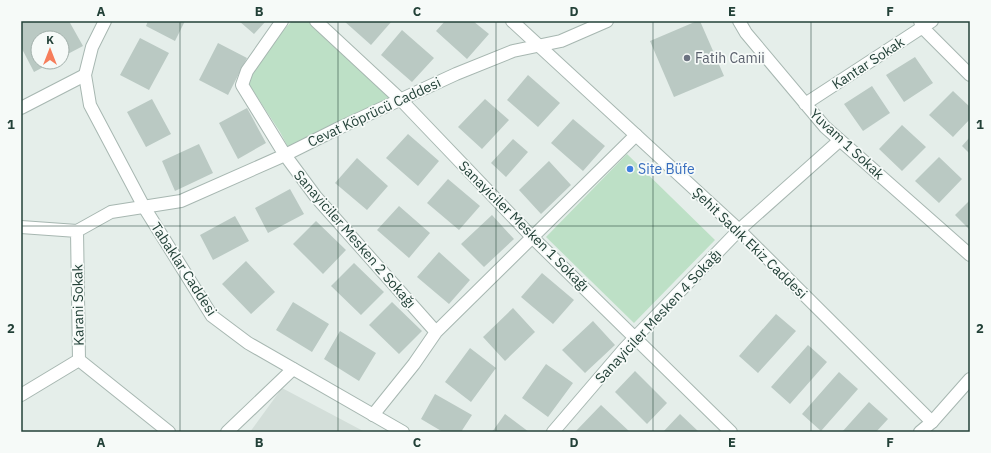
<svg xmlns="http://www.w3.org/2000/svg" width="991" height="453" viewBox="0 0 991 453" font-family="'IBM Plex Sans',sans-serif">
  <style>
    .built { fill: #d3ded9 }
    .green { fill: #bde0c6 }
    .building { fill: #bac9c3 }
    .lines { fill: none; stroke-linecap: round; stroke-linejoin: round }
    .minor-casing { stroke: #a7b7b1; stroke-width: 14 }
    .tertiary-casing { stroke: #a7b7b1; stroke-width: 14 }
    .minor { stroke: #fff; stroke-width: 12 }
    .tertiary { stroke: #fff; stroke-width: 12 }
    .grid { fill: none; stroke: #234138; stroke-width: 1; stroke-opacity: 0.55 }
    .worship-dot { fill: #6b7280; stroke: #f6faf8; stroke-width: 1.5 }
    .shop-dot { fill: #3f7fe0; stroke: #f6faf8; stroke-width: 1.5 }
    .labels { text-anchor: middle; stroke-width: 3.5; stroke-linejoin: round; paint-order: stroke }
    .worship-label { font-size: 14px; fill: #5b616d; stroke: #f6faf8; text-anchor: start }
    .street-label { font-size: 14px; fill: #234138; stroke: #f6faf8 }
    .shop-label { font-size: 14px; fill: #366cbe; stroke: #f6faf8; text-anchor: start }
    .neatline { fill: none; stroke: #234138; stroke-width: 1.5 }
    .grid-label { font-size: 13px; text-anchor: middle; font-weight: bold; fill: #234138 }
  </style>
  <rect width="100%" height="100%" fill="#e5eeea"/>
  <path class="built" d="M282 388 365 432H250Z"/>
  <path class="green" d="M292 21H310L390 98 349 116 288 147 280 132 248 83V76L278 36Z
    M627 154 715 240 634 323 546 237Z"/>
  <path class="building" d="M21 21H69L83 46 62 57V38H38V62H53L34 72 21 47Z
    M148 21H185L175 41 146 26Z
    M239 21H266L254 34Z
    M344 21H392L371 45Z
    M445 21H473L489 34 467 59 436 31Z
    M697 21H700L724 76 674 97 650 41Z
    M402 30 434 58 412 82 381 55Z
    M140 38 169 53 149 90 120 75Z
    M218 43 247 58 228 95 199 80Z
    M915 57 933 83 904 102 886 75Z
    M528 75 560 103 538 127 507 100Z
    M872 86 890 113 863 131 844 104Z
    M953 91 970 107V119L953 137 929 115Z
    M152 99 171 134 146 147 127 112Z
    M485 99 509 120 482 149 458 127Z
    M247 108 266 143 238 159 219 123Z
    M573 119 605 146 583 171 551 143Z
    M902 125 926 147 902 171 879 149Z
    M408 134 439 161 418 186 386 158Z
    M970 137V154L962 146Z
    M513 139 528 152 506 177 491 163Z
    M199 144 213 173 175 191 162 161Z
    M939 157 962 179 939 203 915 181Z
    M357 158 388 186 367 210 335 183Z
    M549 161 571 185 541 214 519 190Z
    M448 179 480 206 459 230 427 203Z
    M290 189 304 214 268 233 255 208Z
    M970 200V230L955 215Z
    M399 206 430 233 409 258 377 230Z
    M492 215 514 239 484 267 461 244Z
    M235 216 249 241 213 260 200 235Z
    M316 221 346 250 323 274 293 244Z
    M439 252 470 280 449 304 417 277Z
    M246 261 275 292 251 314 222 284Z
    M354 263 384 292 361 315 331 286Z
    M542 273 574 300 553 324 521 297Z
    M293 302 329 324 312 352 276 330Z
    M392 302 422 331 399 354 369 325Z
    M513 308 535 332 505 361 483 337Z
    M776 314 796 331 758 373 739 356Z
    M593 321 615 345 585 373 562 350Z
    M340 331 376 353 359 381 324 359Z
    M808 345 827 362 790 404 771 387Z
    M470 348 496 368 471 402 445 382Z
    M546 364 573 383 548 417 522 398Z
    M635 371 667 403 647 424 615 392Z
    M839 372 858 389 821 431 802 414Z
    M435 394 472 415 461 432H443L421 419Z
    M869 402 888 419 876 432H842Z
    M601 405 630 432H575Z
    M505 414 529 432H492Z
    M680 414 699 432H663Z"/>
  <g class="lines">
    <g class="minor-casing">
      <path id="minor" d="M282 21 247 71 242 85 285 155 316 197 436 332
        M316 21 401 100 533 238 731 432
        M739 21 746 33 825 127 970 255
        M920 21 922 27 970 75
        M805 104 932 21
        M21 108 85 75
        M21 227 77 231 111 212 181 201 285 155 339 128 456 74 513 51 561 41 607 21
        M77 231 79 360
        M79 360 169 432
        M21 395 79 360
        M373 415 414 364 436 332 636 135
        M227 432 293 369
        M553 432 625 348 739 230 839 141
        M920 432 932 422 970 379"/>
    </g>
    <g class="tertiary-casing">
      <path id="tertiary" d="M105 21 92 47 85 75 90 105 144 207 212 316 248 343 403 432
        M512 21 739 230 932 422"/>
    </g>
    <use href="#minor" class="minor"/>
    <use href="#tertiary" class="tertiary"/>
  </g>
  <path class="grid" d="M180 21V432M338 21V432M496 21V432M653 21V432M811 21V432M21 226H970"/>
  <circle class="worship-dot" cx="687" cy="58" r="4"/>
  <circle class="shop-dot" cx="630" cy="169" r="4"/>
  <g class="labels">
    <g class="worship-label">
      <text x="695" y="63">Fatih Camii</text>
    </g>
    <g class="street-label">
      <text transform="translate(868 63) rotate(-33)" y="5">Kantar Sokak</text>
      <text transform="translate(374 112) rotate(-25)" y="5">Cevat Köprücü Caddesi</text>
      <text transform="translate(847 144) rotate(43)" y="5">Yuvam 1 Sokak</text>
      <text transform="translate(524 226) rotate(45)" y="5">Sanayiciler Mesken 1 Sokağı</text>
      <text transform="translate(355 239) rotate(49)" y="5">Sanayiciler Mesken 2 Sokağı</text>
      <text transform="translate(750 243) rotate(44)" y="5">Şehit Sadık Ekiz Caddesi</text>
      <text transform="translate(184 269) rotate(57)" y="5">Tabaklar Caddesi</text>
      <text transform="translate(78 305) rotate(-91)" y="5">Karani Sokak</text>
      <text transform="translate(658 316) rotate(-47)" y="5">Sanayiciler Mesken 4 Sokağı</text>
    </g>
    <g class="shop-label">
      <text x="638" y="174">Site Büfe</text>
    </g>
  </g>
  <rect width="991" height="453" fill="none" stroke="#f6faf8" stroke-width="44"/>
  <g transform="translate(50 50)"><circle r="19" fill="#f6faf8" stroke="#a2b0ab"/>
  <path d="M0-3L7 15L0 10L-7 15Z" fill="#f67d5b"/>
  <text y="-6" font-size="11" font-weight="bold" text-anchor="middle" fill="#234138">K</text>
  </g>
  <rect x="22" y="22" width="947" height="409" class="neatline"/>
  <g class="grid-label">
    <text x="101" y="16">A</text>
    <text x="259" y="16">B</text>
    <text x="417" y="16">C</text>
    <text x="574" y="16">D</text>
    <text x="732" y="16">E</text>
    <text x="890" y="16">F</text>
    <text x="11" y="129">1</text>
    <text x="980" y="129">1</text>
    <text x="11" y="333">2</text>
    <text x="980" y="333">2</text>
    <text x="101" y="447">A</text>
    <text x="259" y="447">B</text>
    <text x="417" y="447">C</text>
    <text x="574" y="447">D</text>
    <text x="732" y="447">E</text>
    <text x="890" y="447">F</text>
  </g>
</svg>
